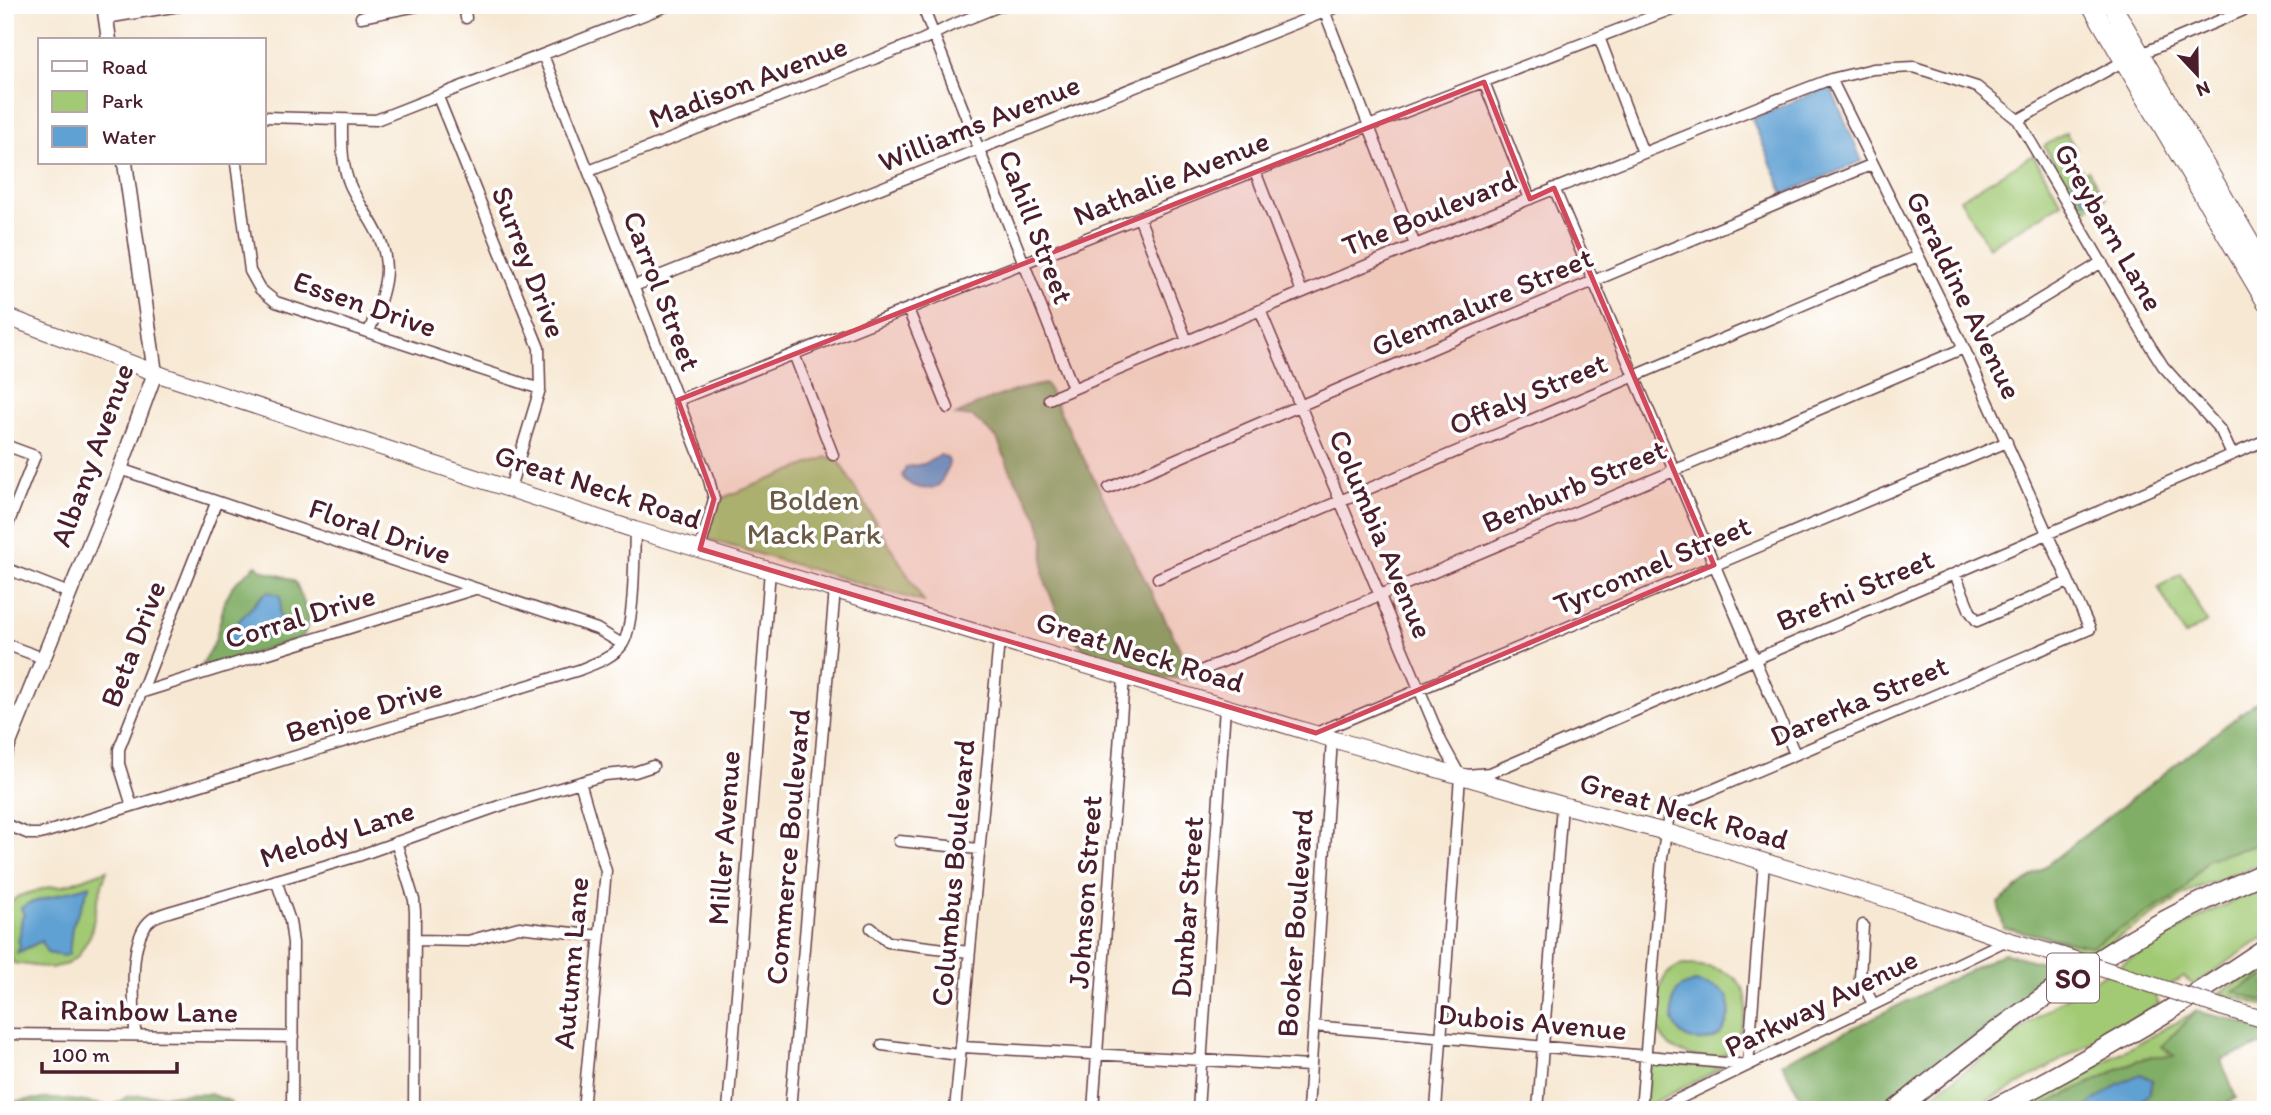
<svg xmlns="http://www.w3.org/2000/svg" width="2271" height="1115" viewBox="0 0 2271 1115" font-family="Itim,sans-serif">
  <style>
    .green { fill: #a2ca75; stroke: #767450; stroke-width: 2 }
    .forest { fill: #81ae66; stroke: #666648; stroke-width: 2 }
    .water { fill: #60a1d3; stroke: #55607f; stroke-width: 2 }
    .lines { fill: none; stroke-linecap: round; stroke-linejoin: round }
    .minor-casing { stroke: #643d44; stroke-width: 13 }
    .tertiary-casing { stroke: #643d44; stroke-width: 17 }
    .secondary-casing { stroke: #643d44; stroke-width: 18 }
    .primary-casing { stroke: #643d44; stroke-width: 20 }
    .motorway-casing { stroke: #643d44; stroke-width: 22 }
    .minor { stroke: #fff; stroke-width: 10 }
    .tertiary { stroke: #fff; stroke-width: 14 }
    .secondary { stroke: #fff; stroke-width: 16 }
    .primary { stroke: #fff; stroke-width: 18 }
    .motorway { stroke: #fff; stroke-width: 19 }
    .secondary-bridge-casing { stroke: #643d44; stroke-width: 18; stroke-linecap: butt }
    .secondary-bridge { stroke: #fff; stroke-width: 16 }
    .marked { fill: #d1495b; fill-opacity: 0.2; stroke: #d1495b; stroke-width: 5; stroke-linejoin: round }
    .labels { text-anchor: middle; stroke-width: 7; stroke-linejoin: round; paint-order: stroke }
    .shield { fill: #fff; stroke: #80626b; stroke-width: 2 }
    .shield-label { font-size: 28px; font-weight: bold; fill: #4a1f2b }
    .street-label { font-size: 30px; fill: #4a1f2b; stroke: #fff }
    .park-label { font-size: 30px; fill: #695b45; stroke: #fff }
  </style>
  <rect width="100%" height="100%" fill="#fff"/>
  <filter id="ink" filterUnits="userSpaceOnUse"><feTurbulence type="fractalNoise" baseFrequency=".0143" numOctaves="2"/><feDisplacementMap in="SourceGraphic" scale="14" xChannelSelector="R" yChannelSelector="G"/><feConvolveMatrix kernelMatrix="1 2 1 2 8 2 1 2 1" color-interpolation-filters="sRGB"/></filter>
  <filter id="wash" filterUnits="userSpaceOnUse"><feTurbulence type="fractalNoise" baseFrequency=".00686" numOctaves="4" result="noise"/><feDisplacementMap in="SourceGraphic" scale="28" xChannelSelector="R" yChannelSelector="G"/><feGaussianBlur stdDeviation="1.57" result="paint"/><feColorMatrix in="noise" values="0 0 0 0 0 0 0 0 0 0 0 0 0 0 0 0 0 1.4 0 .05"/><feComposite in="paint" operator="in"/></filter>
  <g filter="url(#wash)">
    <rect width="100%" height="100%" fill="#f7e8d3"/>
    <path class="green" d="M2066 133 2076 150 2071 153 2083 173 2088 170 2105 198 2082 211 2044 146Z
      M2033 155 2062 203 1989 247 1960 199Z
      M827 457 838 460 924 602 707 539 717 500Z
      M2181 574 2207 622 2185 635 2158 587Z
      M2266 842V862L2194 889 2092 954 2041 936 2091 946 2181 893 2208 859Z
      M107 870 97 901 91 934 78 956 67 964 51 968 13 963 8 946V913L10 903 19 896 49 887 63 886Z
      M2266 886V936L2193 985 2184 976 2155 996 2159 1004 2010 1089 1968 1110H1912L2061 1000 2209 912Z
      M1682 965C1739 965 1764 990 1734 1045 1723 1066 1686 1057 1670 1046 1663 1041 1656 1028 1654 1019 1653 1010 1657 1000 1659 992 1663 978 1667 970 1682 965Z
      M2266 965V1006L2219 993Z
      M2197 1011 2162 1046 2175 1056H2153L2136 1061 2034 1110H2016Z
      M1650 1062 1724 1067 1645 1107Z"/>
    <path class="forest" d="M1046 384 1186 661 1194 679 1144 677 1092 658 1068 632 1059 617 1043 576 1044 539 1037 516 1011 472 997 438 973 417 956 415C984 400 1014 389 1046 384Z
      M256 565C268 577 284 572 296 583 303 601 314 621 302 637L212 667H201L215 641 225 601 233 585Z
      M2266 694V842L2208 859 2181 893 2091 946 2004 928 1998 903Z
      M2004 953 2069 970 1873 1110H1784L1801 1097 1782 1063Z
      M2266 976V1002L2233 991Z
      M2197 1011C2222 1019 2241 1019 2266 1032V1043L2221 1060 2236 1098 2212 1110H2034L2136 1061 2153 1056H2174L2162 1046Z
      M210 1094 230 1101 233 1110H5L12 1102C47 1096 77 1099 111 1107L128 1096Z"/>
    <path class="water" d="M1830 86 1862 161 1784 194 1752 119Z
      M2078 171 2093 197 2085 202 2070 175Z
      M940 455 946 457 949 461 948 468 939 485C927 492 909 488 902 476L906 467 924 464Z
      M268 592 279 595 281 601 279 615 283 618 286 627 264 638 223 644C230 629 240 620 251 608 257 602 260 596 268 592Z
      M90 885 72 927 69 954 64 956 47 953 42 941 17 953 20 945 18 940C23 931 18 922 24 915L21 908 27 904Z
      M1695 982C1715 987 1734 989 1729 1014 1727 1021 1726 1028 1720 1034 1711 1043 1689 1043 1680 1033 1670 1023 1669 998 1680 988 1684 985 1691 984 1695 982Z
      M2140 1074 2153 1080 2150 1093 2133 1108 2129 1110H2082L2118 1084Z"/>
  </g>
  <g filter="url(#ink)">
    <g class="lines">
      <g class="minor-casing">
        <path id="minor" d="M464 5 466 18
          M922 5 1073 388
          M1322 5 1415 245
          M361 17 422 5
          M106 18 185 5
          M1599 37 1643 153
          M543 55 709 480 714 499 700 549
          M1484 82 1530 199
          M438 97 539 348 540 389 510 488
          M264 117 376 120 669 5
          M342 120C342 142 341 164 350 185 363 214 386 234 386 269 386 289 376 312 369 332
          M2018 120 2124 61 2256 5
          M236 163 250 271 260 289 276 302 540 389
          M589 171 922 40 950 26 1002 5
          M1255 171 1302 292
          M1554 188 1795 754
          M1139 217 1187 341
          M634 286 1342 5
          M908 309 948 408
          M1260 310 1441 741 1460 776
          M1983 334 2102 262
          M794 354 833 455
          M1049 399 1415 245 1758 107 1831 79 1873 69 1914 67 1977 87 2018 120 2149 344 2163 366 2221 431 2232 455
          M678 400 1369 126 1682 5
          M5 445 35 456 5 532
          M120 469 597 629 622 644
          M1109 488 1455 339 1873 164
          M5 568 69 593
          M1955 574 1970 611 1977 621 2068 582
          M1158 578 1918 256
          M5 644 43 658
          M1203 670 1964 348
          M140 693 475 589
          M1316 733 2007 442
          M1466 775 1490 773 2266 440
          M580 782 606 871 583 1110
          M132 806 119 764V749L216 503
          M5 824 29 834H40L579 670C593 664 613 658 622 645 635 628 634 554 635 530
          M899 841 979 849
          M396 842 414 900 415 912 414 1110
          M276 880 290 921 293 943 292 1110
          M1863 925 1860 978 1873 1004
          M871 928 888 942 969 952
          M415 940 468 941 519 927 600 936
          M1313 1026 1748 1065 1764 862
          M5 1034 293 1037
          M135 1034C135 1005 126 938 152 919 157 915 166 913 172 911L358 856 502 805 605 775 635 772 653 766
          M882 1045 959 1055
          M962 1047 1310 1066
          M728 1110 770 570
          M790 1110 835 589
          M955 1110 999 640
          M1093 1110 1124 678
          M1198 1110 1225 707
          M1308 1110 1332 739
          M1436 1110 1460 776
          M1538 1110 1562 805
          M1641 1110 1662 858 1670 808 2090 629 1964 348 1831 79
          M1656 1110 2007 940"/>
      </g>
      <g class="tertiary-casing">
        <path id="tertiary" d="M104 5 109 40
          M5 753 120 469 155 373 125 163"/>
      </g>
      <g class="secondary-casing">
        <path id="secondary" d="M5 316 164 376 635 530 1332 739 1562 805 1666 832 1904 904 2007 940 2063 956
          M2221 1007 2266 1020"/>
      </g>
      <g class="primary-casing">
        <path id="primary" d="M2091 5 2266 302
          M2112 5 2266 270"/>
      </g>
      <g class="motorway-casing">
        <path id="motorway" d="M1896 1110C1967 1052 2041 996 2119 947 2166 918 2216 894 2266 872
          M1992 1110C2086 1061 2178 1008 2266 948"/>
      </g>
      <use href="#minor" class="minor"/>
      <use href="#tertiary" class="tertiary"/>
      <use href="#secondary" class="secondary"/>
      <use href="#primary" class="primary"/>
      <use href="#motorway" class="motorway"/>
      <g class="secondary-bridge-casing">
        <path id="secondary-bridge" d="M2063 956 2221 1007"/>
      </g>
      <use href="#secondary-bridge" class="secondary-bridge"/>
    </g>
  </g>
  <path class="marked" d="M1484 82 1530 199 1554 188 1714 565 1316 733 700 549 714 499 678 400Z"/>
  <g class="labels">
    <rect class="shield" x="2047" y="953.5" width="52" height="49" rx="5"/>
    <g class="shield-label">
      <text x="2073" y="988">SO</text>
    </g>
    <g class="street-label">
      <text transform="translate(748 82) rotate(-21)" y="10">Madison Avenue</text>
      <text transform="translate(979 123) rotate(-22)" y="10">Williams Avenue</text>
      <text transform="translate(1171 178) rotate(-22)" y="10">Nathalie Avenue</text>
      <text transform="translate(1429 213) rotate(-22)" y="10">The Boulevard</text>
      <text transform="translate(1036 227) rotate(69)" y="10">Cahill Street</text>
      <text transform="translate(2109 227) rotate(60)" y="10">Greybarn Lane</text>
      <text transform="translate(529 262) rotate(69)" y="10">Surrey Drive</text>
      <text transform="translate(662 291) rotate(69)" y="10">Carrol Street</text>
      <text transform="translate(1964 295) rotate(64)" y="10">Geraldine Avenue</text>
      <text transform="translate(1482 302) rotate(-23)" y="10">Glenmalure Street</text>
      <text transform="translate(365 304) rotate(19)" y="10">Essen Drive</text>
      <text transform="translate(1528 394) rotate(-23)" y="10">Offaly Street</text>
      <text transform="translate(92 455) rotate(-70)" y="10">Albany Avenue</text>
      <text transform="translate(1574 486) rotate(-23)" y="10">Benburb Street</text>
      <text transform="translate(598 487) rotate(18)" y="10">Great Neck Road</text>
      <text transform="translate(380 531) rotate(19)" y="10">Floral Drive</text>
      <text transform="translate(1381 534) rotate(67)" y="10">Columbia Avenue</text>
      <text transform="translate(1652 565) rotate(-23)" y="10">Tyrconnel Street</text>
      <text transform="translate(1855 590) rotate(-23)" y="10">Brefni Street</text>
      <text transform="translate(300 617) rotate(-17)" y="10">Corral Drive</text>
      <text transform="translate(133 644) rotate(-69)" y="10">Beta Drive</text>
      <text transform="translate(1140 652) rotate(17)" y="10">Great Neck Road</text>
      <text transform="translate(1859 701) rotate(-23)" y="10">Darerka Street</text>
      <text transform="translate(364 710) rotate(-17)" y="10">Benjoe Drive</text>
      <text transform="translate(1684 811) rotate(16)" y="10">Great Neck Road</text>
      <text transform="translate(337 834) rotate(-18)" y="10">Melody Lane</text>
      <text transform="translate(724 838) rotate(-86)" y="10">Miller Avenue</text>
      <text transform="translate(788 847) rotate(-85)" y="10">Commerce Boulevard</text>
      <text transform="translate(953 873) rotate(-85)" y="10">Columbus Boulevard</text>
      <text transform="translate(1085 892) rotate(-86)" y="10">Johnson Street</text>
      <text transform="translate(1187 907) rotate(-86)" y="10">Dunbar Street</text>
      <text transform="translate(1295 923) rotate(-86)" y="10">Booker Boulevard</text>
      <text transform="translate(571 963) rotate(-85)" y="10">Autumn Lane</text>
      <text transform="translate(1821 1003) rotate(-26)" y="10">Parkway Avenue</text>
      <text transform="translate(149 1011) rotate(1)" y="10">Rainbow Lane</text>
      <text transform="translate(1532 1022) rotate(5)" y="10">Dubois Avenue</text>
    </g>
    <g class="park-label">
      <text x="814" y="510">Bolden<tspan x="814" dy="34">Mack Park</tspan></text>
    </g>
  </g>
  <rect width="2271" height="1115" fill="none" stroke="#fff" stroke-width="28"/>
  <rect x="38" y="38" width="228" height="126" fill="#ffffff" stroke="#b7a5aa" stroke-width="2"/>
  <rect x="52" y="61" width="35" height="10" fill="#ffffff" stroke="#b7a5aa" stroke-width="2"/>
  <text x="102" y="74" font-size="21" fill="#4a1f2b">Road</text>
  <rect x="52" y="91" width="35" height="21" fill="#a2ca75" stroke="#b7a5aa" stroke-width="2"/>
  <text x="102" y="108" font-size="21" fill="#4a1f2b">Park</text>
  <rect x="52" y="126" width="35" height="21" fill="#60a1d3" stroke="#b7a5aa" stroke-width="2"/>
  <text x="102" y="144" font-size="21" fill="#4a1f2b">Water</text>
  <g transform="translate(2197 74) rotate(158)" stroke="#ffffff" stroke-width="5" paint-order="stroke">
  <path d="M0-5L12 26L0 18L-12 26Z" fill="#4a1f2b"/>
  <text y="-10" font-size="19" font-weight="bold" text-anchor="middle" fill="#4a1f2b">N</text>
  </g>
  <path d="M42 1062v10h135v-10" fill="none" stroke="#4a1f2b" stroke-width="3.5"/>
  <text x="52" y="1062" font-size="21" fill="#4a1f2b" stroke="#ffffff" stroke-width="5" paint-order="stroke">100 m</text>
</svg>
